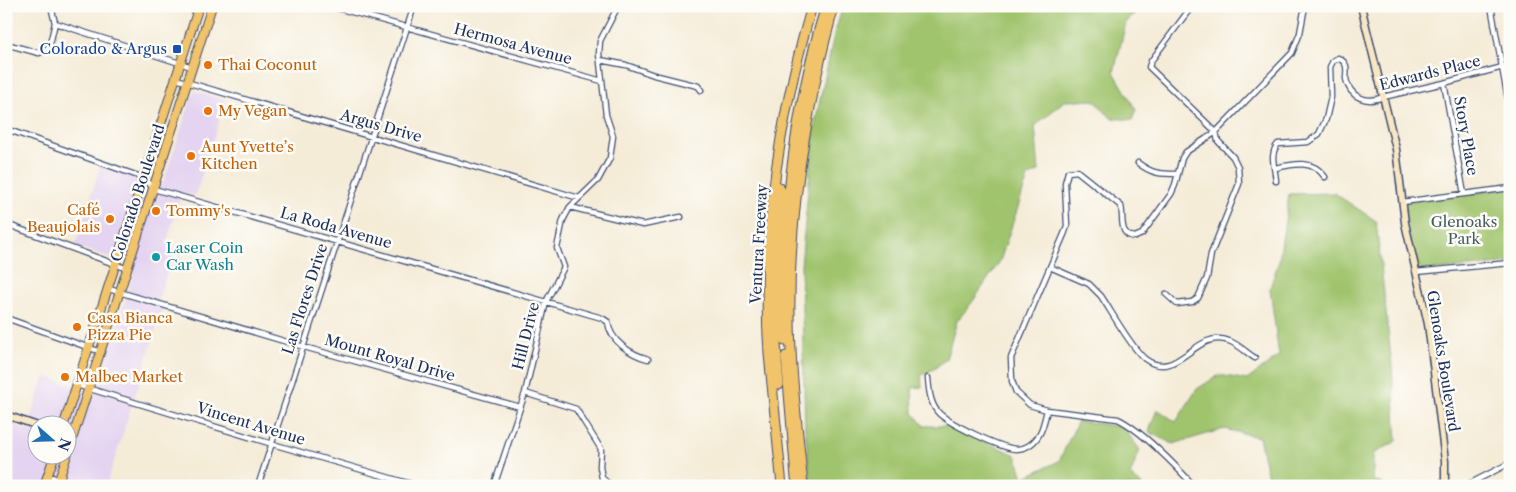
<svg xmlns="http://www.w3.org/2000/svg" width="1516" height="492" viewBox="0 0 1516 492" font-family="'Libre Caslon Text',serif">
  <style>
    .built { fill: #e4d3f1; fill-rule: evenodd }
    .green { fill: #a0c46d; stroke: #5e7a66 }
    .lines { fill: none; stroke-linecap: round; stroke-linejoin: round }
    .street-casing { stroke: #3c4b70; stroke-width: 7 }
    .secondary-casing { stroke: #3c4b70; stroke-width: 9 }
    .primary-casing { stroke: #3c4b70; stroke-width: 10 }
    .highway-casing { stroke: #3c4b70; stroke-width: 11 }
    .street { stroke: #fff; stroke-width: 4.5 }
    .secondary { stroke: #f9e7c3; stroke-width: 6 }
    .primary { stroke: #f1c36a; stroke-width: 8 }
    .highway { stroke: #f1c36a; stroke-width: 9 }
    .transit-dot { fill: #1a4fb4; stroke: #fdfcf7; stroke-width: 2 }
    .food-dot { fill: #e8710a; stroke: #fdfcf7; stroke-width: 2 }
    .culture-dot { fill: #0f9aa8; stroke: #fdfcf7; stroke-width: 2 }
    .labels { text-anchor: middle; stroke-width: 5; stroke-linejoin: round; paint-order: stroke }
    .street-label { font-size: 15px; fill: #1b2f5e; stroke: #fdfcf7 }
    .transit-label { font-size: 15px; fill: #164399; stroke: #fdfcf7; text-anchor: end }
    .food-label { font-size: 15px; fill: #c56008; stroke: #fdfcf7; text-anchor: start }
    .park-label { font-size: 15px; fill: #435c62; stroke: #fdfcf7 }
    .culture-label { font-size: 15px; fill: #0d838f; stroke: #fdfcf7; text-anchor: start }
  </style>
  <rect width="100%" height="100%" fill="#fdfcf7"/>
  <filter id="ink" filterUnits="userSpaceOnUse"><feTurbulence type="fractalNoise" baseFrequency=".02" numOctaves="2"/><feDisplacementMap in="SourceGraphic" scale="10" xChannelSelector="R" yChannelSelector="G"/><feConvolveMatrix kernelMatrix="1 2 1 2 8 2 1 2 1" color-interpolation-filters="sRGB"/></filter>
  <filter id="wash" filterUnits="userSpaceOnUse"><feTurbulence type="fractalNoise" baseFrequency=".0096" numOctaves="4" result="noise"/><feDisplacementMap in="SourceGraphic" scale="20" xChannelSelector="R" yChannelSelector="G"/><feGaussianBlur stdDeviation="1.12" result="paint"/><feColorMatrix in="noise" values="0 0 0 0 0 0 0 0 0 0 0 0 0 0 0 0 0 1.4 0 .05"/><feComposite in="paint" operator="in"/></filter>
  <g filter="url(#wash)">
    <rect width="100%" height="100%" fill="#f5ecd8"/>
    <path class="built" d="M194 91 226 100 195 196 182 194 166 244 175 248 156 306 163 308 106 486H6V430L9 423 26 430 45 376 95 393 136 266 75 246 100 167 162 186ZM38 424H68V454H38Z"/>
    <path class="green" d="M843 6H1141L1126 22 1114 72 1136 110 1132 120 1111 118 1094 100 1064 101 1035 126 1039 171 1028 177 1000 261 973 301 957 321 946 359 934 369 921 375 922 387 912 388 913 413 924 426H947L1016 455 1023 478 1059 461 1078 421 1123 427 1140 450 1130 475 1143 486H811L805 428 801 266 814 128 834 35Z
      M1510 188V263L1416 272 1402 202Z
      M1334 193 1376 221 1392 367 1397 441 1373 454V480L1387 486H1270L1259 437 1224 429 1173 444 1149 432 1157 409 1176 422 1197 389 1219 375 1247 380 1279 356 1270 288 1279 261 1289 194Z"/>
  </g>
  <g filter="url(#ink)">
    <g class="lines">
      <g class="street-casing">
        <path id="street" d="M330 6 602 81
          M1491 6 1510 111
          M55 23 192 67
          M6 44 39 53 49 48 55 23 51 6
          M600 60 626 65 654 75 698 86 701 90
          M1502 68 1510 72
          M176 79 579 198
          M1444 83 1464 194
          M6 129 144 178 154 189 602 318 608 322C610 341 630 354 648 359
          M1138 163C1152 174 1161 174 1178 174
          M1275 168C1293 164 1313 159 1325 177
          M1276 181C1275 168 1269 154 1278 144L1308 142 1319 134 1326 119 1331 97 1330 67 1333 61 1338 58C1342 60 1345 62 1346 66 1347 70 1346 75 1346 79 1350 98 1367 104 1383 97L1444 83 1510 65
          M1402 202 1510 188
          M570 207 643 225 681 217
          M6 224 128 269
          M1050 267 1089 284 1101 296C1111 311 1132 349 1145 359 1178 383 1195 328 1229 341 1238 344 1247 353 1255 358
          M1416 272 1510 263
          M109 289 304 347 520 407
          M1166 294 1177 304 1192 302 1198 298 1202 289 1207 278 1211 254 1239 184 1238 167 1233 157 1218 141 1216 132 1149 67 1151 61 1192 6
          M6 318 101 352
          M928 378C929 390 930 402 937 411 946 423 1001 448 1016 449 1021 449 1027 447 1031 444 1042 436 1044 422 1047 410
          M77 385 269 443 418 486
          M525 393 576 409 601 449 600 467 602 478 611 486
          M48 476 79 486
          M258 486 414 6
          M496 486V480L525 393 546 302 564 267 557 248 563 220 570 207 598 180 610 158 613 136 606 115 599 54 600 41 618 6
          M1194 486C1176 466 1141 430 1118 419L1047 410 1030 405 1016 392 1012 381 1011 358 1065 232 1067 226 1065 183 1068 172 1077 171 1121 206C1124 219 1118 235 1135 237L1142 234 1171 194 1175 185 1182 158 1186 152 1216 132 1292 53 1300 33 1305 6
          M1465 486 1510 463"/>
      </g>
      <g class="secondary-casing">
        <path id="secondary" d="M1361 6 1396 149 1405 223 1428 324 1445 461V486
          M6 415 38 426"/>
      </g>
      <g class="primary-casing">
        <path id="primary" d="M64 424 199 6
          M44 486 55 454
          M57 486 212 6"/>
      </g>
      <g class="highway-casing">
        <path id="highway" d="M785 341C780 231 793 112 826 6
          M786 356 796 478
          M779 385C773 321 774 256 781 191L779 187
          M782 486C778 442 773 398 769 354 761 238 779 118 812 6
          M803 486C799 441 793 395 791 350 785 234 803 118 834 6"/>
      </g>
      <use href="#street" class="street"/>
      <use href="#secondary" class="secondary"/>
      <use href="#primary" class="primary"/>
      <use href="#highway" class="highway"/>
    </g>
  </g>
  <rect class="transit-dot" x="172" y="44" width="10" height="10" rx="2.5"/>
  <g class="food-dot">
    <circle cx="208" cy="65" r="5"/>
    <circle cx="208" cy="111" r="5"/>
    <circle cx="191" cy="156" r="5"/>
    <circle cx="156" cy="211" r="5"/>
    <circle cx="110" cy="219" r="5"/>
    <circle cx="77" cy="327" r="5"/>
    <circle cx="65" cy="377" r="5"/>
  </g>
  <circle class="culture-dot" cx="156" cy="257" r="5"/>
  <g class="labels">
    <g class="street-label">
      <text transform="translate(513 44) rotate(15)" y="5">Hermosa Avenue</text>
      <text transform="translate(1430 73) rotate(-14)" y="5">Edwards Place</text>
      <text transform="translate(381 126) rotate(16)" y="5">Argus Drive</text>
      <text transform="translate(1466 136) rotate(80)" y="5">Story Place</text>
      <text transform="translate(138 193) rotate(-72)" y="5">Colorado Boulevard</text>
      <text transform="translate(336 228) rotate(16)" y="5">La Roda Avenue</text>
      <text transform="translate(759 244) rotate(-87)" y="5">Ventura Freeway</text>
      <text transform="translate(305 299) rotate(-72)" y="5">Las Flores Drive</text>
      <text transform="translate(526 336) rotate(-76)" y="5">Hill Drive</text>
      <text transform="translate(390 358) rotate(16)" y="5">Mount Royal Drive</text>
      <text transform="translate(1443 361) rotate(81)" y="5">Glenoaks Boulevard</text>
      <text transform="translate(251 424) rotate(17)" y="5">Vincent Avenue</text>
    </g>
    <g class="transit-label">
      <text x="167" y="54">Colorado &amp; Argus</text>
    </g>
    <g class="food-label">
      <text x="218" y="70">Thai Coconut</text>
      <text x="218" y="116">My Vegan</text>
      <text x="201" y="152">Aunt Yvette’s<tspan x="201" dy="17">Kitchen</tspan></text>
      <text x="100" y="215" text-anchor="end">Café<tspan x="100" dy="17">Beaujolais</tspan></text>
      <text x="166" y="216">Tommy's</text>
      <text x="87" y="323">Casa Bianca<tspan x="87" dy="17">Pizza Pie</tspan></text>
      <text x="75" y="382">Malbec Market</text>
    </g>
    <g class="park-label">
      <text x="1464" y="227">Glenoaks<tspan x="1464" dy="17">Park</tspan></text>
    </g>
    <g class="culture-label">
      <text x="166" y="253">Laser Coin<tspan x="166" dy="17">Car Wash</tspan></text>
    </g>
  </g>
  <rect width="1516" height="492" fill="none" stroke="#fdfcf7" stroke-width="25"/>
  <g transform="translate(52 440) rotate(110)"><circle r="24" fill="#fdfcf7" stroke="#a3aaba"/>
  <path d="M0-4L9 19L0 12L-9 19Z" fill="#1f6fb2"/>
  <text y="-8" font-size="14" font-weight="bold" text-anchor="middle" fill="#1b2f5e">N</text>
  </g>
</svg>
